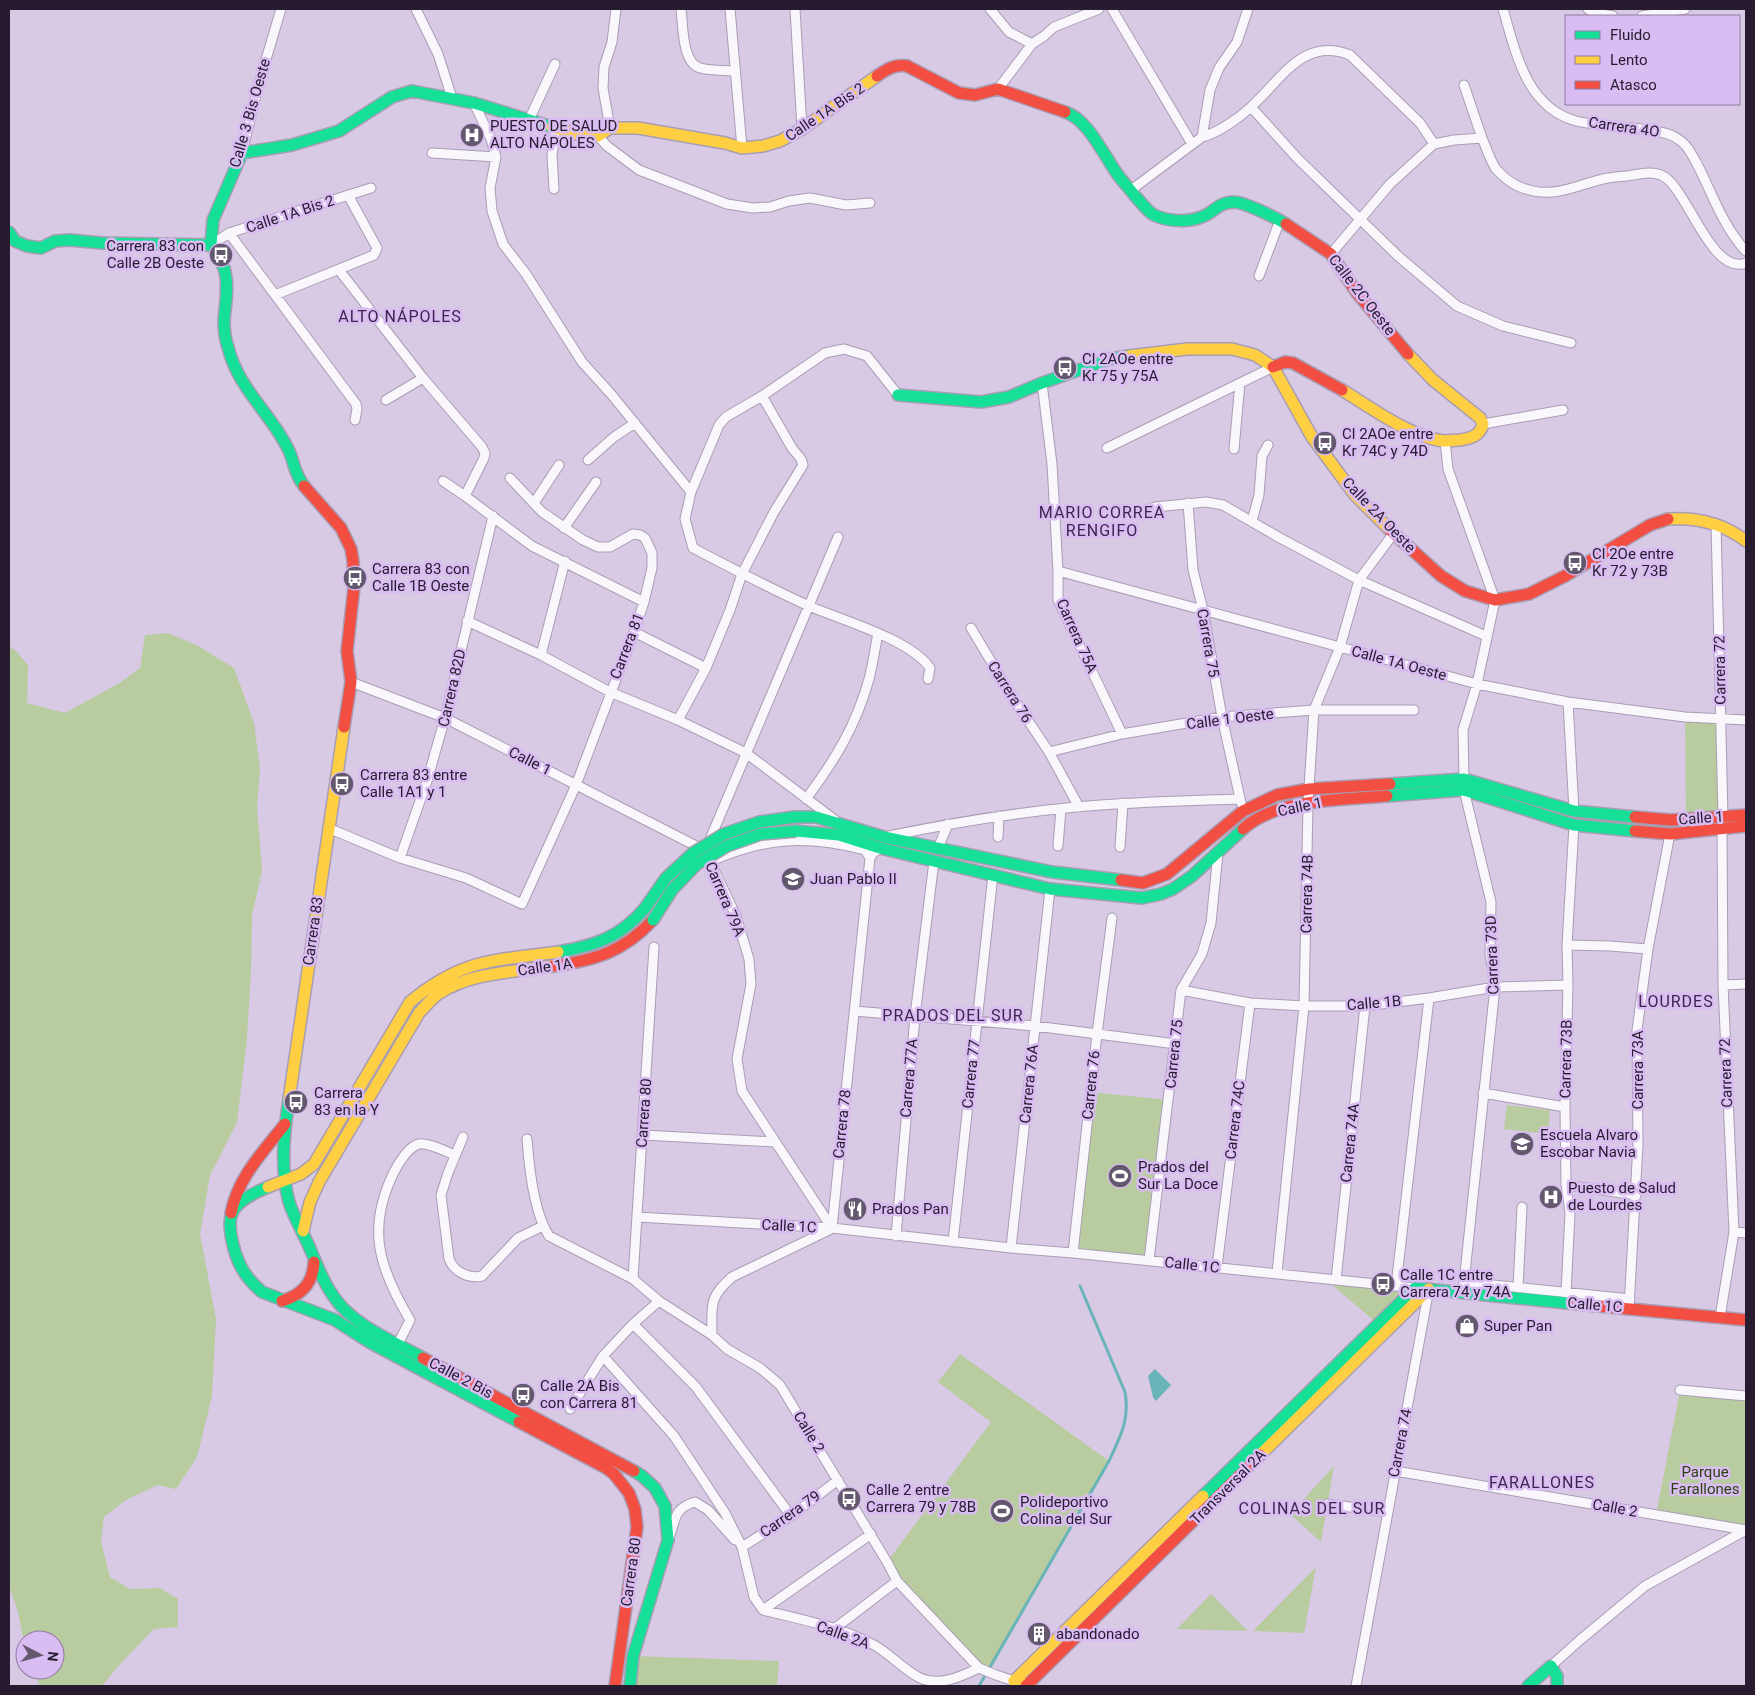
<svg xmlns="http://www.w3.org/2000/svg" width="1755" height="1695" viewBox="0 0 1755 1695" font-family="Roboto,sans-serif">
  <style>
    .green { fill: #b9cca0 }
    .water { fill: #69b4b8 }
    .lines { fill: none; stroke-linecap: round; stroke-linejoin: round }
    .stream { stroke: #69b4b8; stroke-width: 3 }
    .street-casing { stroke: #a99db4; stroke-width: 11 }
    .fast-casing { stroke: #a99db4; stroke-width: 14 }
    .slow-casing { stroke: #a99db4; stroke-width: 14 }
    .jam-casing { stroke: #a99db4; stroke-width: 14 }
    .street { stroke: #f9f7fb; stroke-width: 9 }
    .fast { stroke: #16e098; stroke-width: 11 }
    .slow { stroke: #ffcf43; stroke-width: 11 }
    .jam { stroke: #f24e42; stroke-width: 11 }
    .fast-bridge-casing { stroke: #a99db4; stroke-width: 14; stroke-linecap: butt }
    .fast-bridge { stroke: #16e098; stroke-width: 11 }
    .labels { text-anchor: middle; stroke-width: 5; stroke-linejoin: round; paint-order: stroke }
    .street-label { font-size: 15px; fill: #261b2f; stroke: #d9bcf2 }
    .poi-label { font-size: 15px; fill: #261b2f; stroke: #d9bcf2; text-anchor: start }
    .park-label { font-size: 15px; fill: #2c410e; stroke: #d9bcf2 }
    .neighbourhood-label { font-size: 16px; letter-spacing: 1px; fill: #3e2450; stroke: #d9bcf2 }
  </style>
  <rect width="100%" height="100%" fill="#d8c9e5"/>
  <path class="green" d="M168 633 198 646 234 668 254 723 260 769 257 807 262 871 252 916 251 971 247 1039 237 1123 210 1175 200 1234 216 1319 212 1396 197 1457 176 1489 158 1485 126 1500 104 1517 101 1541 110 1577 130 1589 160 1588 178 1599V1627L154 1629 120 1664 102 1686H40L33 1670H55V1640H25V1648L18 1612 9 1586V646L16 651 28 665 27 703 65 713 121 682 140 668 145 635Z
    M1685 717 1721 720 1723 816 1686 819Z
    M1090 1092 1169 1100 1149 1260 1073 1253Z
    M1507 1105 1550 1110 1548 1134 1504 1129Z
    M1324 1278 1415 1288 1378 1324Z
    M960 1354 1109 1461 989 1672 897 1581 887 1562 991 1422 938 1382Z
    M1680 1390 1746 1396V1530L1656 1515Z
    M1334 1466 1321 1542 1290 1514Z
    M1316 1567 1304 1633 1253 1631Z
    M1211 1594 1248 1631 1177 1629Z
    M633 1656 779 1661 777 1686H630Z"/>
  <path class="water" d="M1155 1369 1171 1385 1156 1401 1153 1397 1148 1376Z"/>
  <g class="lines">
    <path class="stream" d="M979 1686 1109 1461C1120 1437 1130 1420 1125 1392L1080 1286"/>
    <g class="street-casing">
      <path id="street" d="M416 9 438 54 452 98
        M681 9C683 25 682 63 700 68 711 71 724 70 735 71
        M730 9 742 148
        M795 9 802 129
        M990 9 1009 32 1032 44
        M1112 9 1192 144
        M1503 9C1516 53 1526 107 1576 121 1596 126 1620 126 1641 129 1655 131 1672 132 1683 143 1689 148 1692 155 1696 162 1709 186 1718 214 1734 236 1738 241 1741 247 1746 251
        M1588 9 1595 13 1613 16
        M1642 16 1685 9
        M1464 85 1482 138
        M998 89 1032 44 1044 36 1054 27 1099 9
        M474 103 491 139 496 157 490 188 492 211 503 244 526 274 582 362 611 394 691 492
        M1251 107 1298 159 1398 256 1457 306 1503 326 1571 343
        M529 120 555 64
        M610 128 603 88 604 67 612 42 616 9
        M598 136 607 146 639 170 727 204 753 208 770 207 789 201 810 198 846 205 870 203
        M1202 137C1218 133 1239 118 1251 107 1281 80 1303 36 1350 55L1420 123 1434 144
        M242 153 259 83 281 9
        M432 153 496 157
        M554 189 552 155 556 127
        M1131 190 1202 137 1210 90 1219 68 1237 42 1248 9
        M229 233 356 404 357 409 355 420
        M211 245 229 233 371 188
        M1331 254 1390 184 1434 144 1454 140 1482 138C1486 147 1490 160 1496 169 1502 176 1512 184 1520 187 1554 201 1576 184 1608 178 1615 177 1621 176 1627 176 1638 174 1651 171 1661 175 1687 185 1710 276 1746 263
        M339 270 423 378 482 447 485 453 484 458 465 496
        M1259 276 1280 220
        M275 295 374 255 377 248 348 195
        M1042 383 1052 464 1058 571V600L1122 734
        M898 395 867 356 844 349 825 353 762 396 726 417 719 425 691 492 685 519 693 548C731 568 769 588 809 606 841 620 910 639 930 668L928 679
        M386 400 423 378
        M1483 424 1563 410
        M1445 441 1448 469 1495 600 1477 684 1463 730 1464 779
        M1107 448 1273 367
        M1234 449 1240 383
        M588 460 614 437 635 423
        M443 481 465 496 532 546 644 602
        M534 503 559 465
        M1188 503 1193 570 1203 610 1222 717 1241 803
        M1155 507 1206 502 1223 505 1280 538 1359 580 1486 636
        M1252 521 1259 495 1262 456 1268 445
        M1716 524 1723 816
        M564 528 596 482
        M1058 571 1477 684 1568 702 1685 717 1746 720
        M467 621 541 655 610 692 678 720 746 753 835 820
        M971 628 1013 698 1049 752 1079 807
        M634 632 706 668
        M541 655 565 561
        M351 682 445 718 704 850
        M1568 702 1574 811
        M678 720 706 668 730 610 742 574 774 512 803 465 801 459 792 448 762 396
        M1049 752 1122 734 1222 717 1314 710H1414
        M806 799C835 760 856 726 869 679 873 664 875 648 878 633
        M328 828 400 858 466 878 522 904 576 785 634 632 644 602 652 568V553L645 538 640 535 633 534 610 547H598L583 540 542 512 510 478
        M889 836C951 823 1013 813 1076 807 1131 802 1185 801 1240 799
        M998 837 999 816
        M1058 846 1061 809
        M1120 847 1123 803
        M938 848 948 824
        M400 858 427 781 445 718 493 516
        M709 862C765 837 807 835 865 850L870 858
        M1567 945 1610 946 1648 949
        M1723 985 1746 984
        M1181 990 1250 1003 1304 1006H1365L1429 998 1495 987 1568 985
        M854 1011 1035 1026 1176 1044
        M1483 1093 1565 1107
        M643 1135 775 1142
        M463 1137 448 1173 441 1195 449 1259C454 1272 469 1279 482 1276L518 1238 543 1226
        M527 1139C529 1167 534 1213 549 1236L633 1279 659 1301 712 1335 727 1349 760 1368 780 1385 887 1562 897 1581 979 1668 996 1675 1014 1681
        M1566 1185 1636 1195
        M637 1217 832 1228 1011 1248 1073 1253 1415 1288
        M832 1228 742 1091 737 1059 751 984 749 959 736 916 705 851 838 537
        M832 1228 870 858 873 853 880 848
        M1734 1232 1746 1233
        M896 1236 915 1016 934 861
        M953 1242 993 875
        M1011 1248 1050 889
        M1073 1253 1097 1034 1112 918
        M1149 1260 1181 990 1202 954 1211 923 1218 853
        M1217 1267 1250 1003
        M1277 1273 1304 1006 1308 803 1314 710 1340 647 1359 580 1394 533
        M633 1279 654 947
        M1336 1280 1365 1006
        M1464 1282 1630 1299
        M1396 1286 1429 998
        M1518 1288 1522 1207
        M1463 1292 1495 987 1490 954 1491 902 1464 790
        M1566 1293 1570 1213 1566 1184 1565 1107 1568 985 1567 945 1574 825
        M1629 1308 1638 1144 1637 1030 1648 949 1670 834
        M1720 1317 1734 1232 1723 985 1722 828
        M633 1324 696 1387 791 1516
        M712 1335C712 1306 708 1298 732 1277L831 1229
        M398 1344 410 1320C379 1268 366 1229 394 1172 398 1164 409 1146 419 1144 427 1142 447 1152 455 1155
        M603 1356 674 1436 725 1513 742 1547 754 1597 763 1610C799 1619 837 1626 870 1643 888 1651 903 1670 920 1678 940 1687 962 1676 979 1668
        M1680 1390 1746 1396
        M570 1409 603 1356 633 1324 659 1301
        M1395 1471 1746 1530
        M1327 1504 1388 1512
        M670 1535C676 1517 675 1508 695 1502L708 1510 735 1540
        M742 1547 791 1516 838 1480
        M763 1610 871 1534
        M834 1629 897 1581
        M1551 1666 1580 1640 1645 1586 1746 1530
        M1356 1686 1429 1289"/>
    </g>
    <g class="fast-casing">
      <path id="fast" d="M1065 112C1088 119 1104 156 1118 175 1123 182 1130 189 1135 196 1141 202 1147 211 1154 215 1169 222 1191 223 1206 215 1217 209 1219 203 1233 202 1245 202 1276 218 1286 224
        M9 232 15 241 27 246 41 248 55 241 70 240 102 243 211 245C217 253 223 262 225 272 229 288 225 305 224 321 224 330 225 339 228 347 237 386 268 411 286 445 295 460 292 470 304 486
        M211 245 213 220 242 153 292 145 339 131 392 97 412 91 474 103 552 127
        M898 395 981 402 1009 397 1042 383 1110 359 1129 356
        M1390 784 1464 779 1574 811 1635 817
        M1387 796 1464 790 1574 825 1635 831
        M795 817H816L884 837 1052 872 1121 880
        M796 831 839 835 880 848 1050 889 1142 898 1161 894 1173 889 1192 876 1243 829
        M558 952C594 946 621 937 645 908
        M289 1099C284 1132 280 1169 289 1202 294 1218 304 1234 311 1251 319 1270 327 1291 342 1307 364 1330 396 1343 423 1358
        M268 1187C256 1192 240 1199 233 1211 229 1219 230 1227 231 1235 235 1259 243 1276 262 1292L335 1320 371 1343 519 1422
        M1203 1496 1415 1288 1577 1304
        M630 1686 633 1656 668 1540 665 1506 655 1488 642 1476 634 1471
        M1528 1686 1551 1666 1557 1676V1686"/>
    </g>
    <g class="slow-casing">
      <path id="slow" d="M552 127 580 135 598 136 610 128H638L725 143 742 148 763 146 780 141 802 129 877 76
        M1129 356 1187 349H1232L1255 355 1273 367 1312 437 1355 495 1389 529
        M1342 390C1370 407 1412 438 1444 441 1449 441 1455 440 1460 440 1471 438 1480 436 1483 424L1480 418 1433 380 1408 354
        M1668 519C1697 517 1723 523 1746 541
        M289 1099 344 727
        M268 1187 301 1174 314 1164 410 1002C463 958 494 961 558 952
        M303 1231 310 1202 319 1182 419 1013C425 1007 431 999 438 994 471 972 515 972 553 966
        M1260 1455 1429 1289
        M1031 1686 1014 1681 1203 1496"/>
    </g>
    <g class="jam-casing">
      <path id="jam" d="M877 76C887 69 895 64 907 66L959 93 975 95 998 89 1065 112
        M1286 224 1331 254 1357 293 1408 354
        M1273 367 1285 362 1293 363 1342 390
        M304 486 341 528 351 549 353 561 354 587 347 651 351 682 344 727
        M1389 529 1441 576 1465 591 1495 600 1529 594 1565 576 1650 525 1668 519
        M1635 817 1671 820 1746 815
        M1243 829C1277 798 1343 800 1387 796
        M1635 831 1670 834 1746 826
        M1121 880 1143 883 1167 874 1243 811 1277 795 1309 789 1390 784
        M553 966C596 960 623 952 653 920
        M231 1213C238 1177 263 1152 285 1124
        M282 1301C302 1295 313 1283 314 1262
        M1577 1304 1746 1320
        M423 1358 634 1471
        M519 1422 606 1468 614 1474 629 1493 635 1509 637 1527 615 1686
        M1026 1686 1260 1455"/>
    </g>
    <use href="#street" class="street"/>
    <use href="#fast" class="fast"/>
    <use href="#slow" class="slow"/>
    <use href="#jam" class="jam"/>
    <g class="fast-bridge-casing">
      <path id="fast-bridge" d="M645 908 666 878 693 853 724 834 759 822 795 817
        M653 920 672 890 697 864 727 846 761 834 796 831"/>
    </g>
    <use href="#fast-bridge" class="fast-bridge"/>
  </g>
  <defs>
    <g id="hospital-disc" transform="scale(1.25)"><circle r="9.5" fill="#64586f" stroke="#d9bcf2"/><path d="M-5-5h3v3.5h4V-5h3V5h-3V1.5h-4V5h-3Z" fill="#fff"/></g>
    <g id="bus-disc" transform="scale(1.25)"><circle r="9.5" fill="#64586f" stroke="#d9bcf2"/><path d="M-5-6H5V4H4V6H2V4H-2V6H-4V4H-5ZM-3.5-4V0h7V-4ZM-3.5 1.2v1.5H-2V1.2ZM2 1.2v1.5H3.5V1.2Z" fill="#fff"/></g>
    <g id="school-disc" transform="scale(1.25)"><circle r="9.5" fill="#64586f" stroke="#d9bcf2"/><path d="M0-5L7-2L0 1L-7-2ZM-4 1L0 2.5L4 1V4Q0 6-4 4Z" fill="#fff"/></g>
    <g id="stadium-disc" transform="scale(1.25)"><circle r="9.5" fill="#64586f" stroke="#d9bcf2"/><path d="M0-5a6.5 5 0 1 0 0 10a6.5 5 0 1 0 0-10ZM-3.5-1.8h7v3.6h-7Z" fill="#fff"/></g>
    <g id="restaurant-disc" transform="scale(1.25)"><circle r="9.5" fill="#64586f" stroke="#d9bcf2"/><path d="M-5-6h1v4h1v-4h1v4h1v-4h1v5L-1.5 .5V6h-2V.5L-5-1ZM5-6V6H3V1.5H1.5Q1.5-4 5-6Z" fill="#fff"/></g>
    <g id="shop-disc" transform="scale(1.25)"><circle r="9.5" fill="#64586f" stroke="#d9bcf2"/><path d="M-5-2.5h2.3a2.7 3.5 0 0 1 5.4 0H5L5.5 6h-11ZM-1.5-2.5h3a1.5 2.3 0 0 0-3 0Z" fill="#fff"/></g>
    <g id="building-disc" transform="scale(1.25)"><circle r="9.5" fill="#64586f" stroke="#d9bcf2"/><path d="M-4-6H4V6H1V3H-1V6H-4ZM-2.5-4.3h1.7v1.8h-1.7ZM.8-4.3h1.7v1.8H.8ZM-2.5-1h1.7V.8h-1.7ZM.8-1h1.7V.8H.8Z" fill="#fff"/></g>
  </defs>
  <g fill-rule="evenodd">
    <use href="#hospital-disc" x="472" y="135"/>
    <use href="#bus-disc" x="221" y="255"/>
    <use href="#bus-disc" x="1065" y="368"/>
    <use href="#bus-disc" x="1325" y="443"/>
    <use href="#bus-disc" x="1575" y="563"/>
    <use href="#bus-disc" x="355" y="578"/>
    <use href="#bus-disc" x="342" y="784"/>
    <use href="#school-disc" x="793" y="879"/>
    <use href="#bus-disc" x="296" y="1102"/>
    <use href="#school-disc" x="1522" y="1144"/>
    <use href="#stadium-disc" x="1120" y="1176"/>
    <use href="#hospital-disc" x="1551" y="1197"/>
    <use href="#restaurant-disc" x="855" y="1209"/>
    <use href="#bus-disc" x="1383" y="1284"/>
    <use href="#shop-disc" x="1467" y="1326"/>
    <use href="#bus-disc" x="523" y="1395"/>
    <use href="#bus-disc" x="849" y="1499"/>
    <use href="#stadium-disc" x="1002" y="1511"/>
    <use href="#building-disc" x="1039" y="1634"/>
  </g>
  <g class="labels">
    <g class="street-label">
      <text transform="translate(825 112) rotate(-34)" y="5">Calle 1A Bis 2</text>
      <text transform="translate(250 113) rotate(-74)" y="5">Calle 3 Bis Oeste</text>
      <text transform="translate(1624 127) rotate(8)" y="5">Carrera 4O</text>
      <text transform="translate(290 214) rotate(-18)" y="5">Calle 1A Bis 2</text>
      <text transform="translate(1362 295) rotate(52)" y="5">Calle 2C Oeste</text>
      <text transform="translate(1379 515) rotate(46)" y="5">Calle 2A Oeste</text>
      <text transform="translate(1077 636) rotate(66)" y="5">Carrera 75A</text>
      <text transform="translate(1208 643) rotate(80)" y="5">Carrera 75</text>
      <text transform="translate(627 646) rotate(-69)" y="5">Carrera 81</text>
      <text transform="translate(1399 663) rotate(15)" y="5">Calle 1A Oeste</text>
      <text transform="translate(1720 670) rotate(-91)" y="5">Carrera 72</text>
      <text transform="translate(452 688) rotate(-77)" y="5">Carrera 82D</text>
      <text transform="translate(1010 692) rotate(58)" y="5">Carrera 76</text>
      <text transform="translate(1230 719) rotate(-7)" y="5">Calle 1 Oeste</text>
      <text transform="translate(530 761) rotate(27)" y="5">Calle 1</text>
      <text transform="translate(1300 807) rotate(-12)" y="5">Calle 1</text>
      <text transform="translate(1701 818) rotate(-4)" y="5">Calle 1</text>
      <text transform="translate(1307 894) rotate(-89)" y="5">Carrera 74B</text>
      <text transform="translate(725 899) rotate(67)" y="5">Carrera 79A</text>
      <text transform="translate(313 931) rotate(-82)" y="5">Carrera 83</text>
      <text transform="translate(1492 955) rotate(-92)" y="5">Carrera 73D</text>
      <text transform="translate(545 967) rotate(-8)" y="5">Calle 1A</text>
      <text transform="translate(1374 1003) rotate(-5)" y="5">Calle 1B</text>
      <text transform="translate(1174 1054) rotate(-84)" y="5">Carrera 75</text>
      <text transform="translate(1566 1059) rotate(-89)" y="5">Carrera 73B</text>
      <text transform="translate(1638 1070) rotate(-90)" y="5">Carrera 73A</text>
      <text transform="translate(1726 1073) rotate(-92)" y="5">Carrera 72</text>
      <text transform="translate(971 1074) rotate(-84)" y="5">Carrera 77</text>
      <text transform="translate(909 1078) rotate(-85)" y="5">Carrera 77A</text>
      <text transform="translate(1029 1084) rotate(-84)" y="5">Carrera 76A</text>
      <text transform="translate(1091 1085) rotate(-84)" y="5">Carrera 76</text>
      <text transform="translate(644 1113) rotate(-86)" y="5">Carrera 80</text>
      <text transform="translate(1235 1120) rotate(-83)" y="5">Carrera 74C</text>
      <text transform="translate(842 1124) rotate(-84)" y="5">Carrera 78</text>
      <text transform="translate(1350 1143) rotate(-84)" y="5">Carrera 74A</text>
      <text transform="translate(789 1226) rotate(3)" y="5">Calle 1C</text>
      <text transform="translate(1192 1265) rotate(6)" y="5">Calle 1C</text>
      <text transform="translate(1595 1305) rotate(5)" y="5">Calle 1C</text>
      <text transform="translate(461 1378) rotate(28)" y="5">Calle 2 Bis</text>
      <text transform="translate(809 1432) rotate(59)" y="5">Calle 2</text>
      <text transform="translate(1400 1443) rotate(-79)" y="5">Carrera 74</text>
      <text transform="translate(1228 1487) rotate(-45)" y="5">Transversal 2A</text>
      <text transform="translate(1615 1508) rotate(10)" y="5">Calle 2</text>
      <text transform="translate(790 1514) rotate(-35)" y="5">Carrera 79</text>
      <text transform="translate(631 1572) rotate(-82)" y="5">Carrera 80</text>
      <text transform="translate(843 1635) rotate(20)" y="5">Calle 2A</text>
    </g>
    <g class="poi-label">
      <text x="490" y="131">PUESTO DE SALUD<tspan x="490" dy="17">ALTO NÁPOLES</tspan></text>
      <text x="204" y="251" text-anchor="end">Carrera 83 con<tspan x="204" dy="17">Calle 2B Oeste</tspan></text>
      <text x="1082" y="364">Cl 2AOe entre<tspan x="1082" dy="17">Kr 75 y 75A</tspan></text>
      <text x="1342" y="439">Cl 2AOe entre<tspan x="1342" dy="17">Kr 74C y 74D</tspan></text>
      <text x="1592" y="559">Cl 2Oe entre<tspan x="1592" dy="17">Kr 72 y 73B</tspan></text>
      <text x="372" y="574">Carrera 83 con<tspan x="372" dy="17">Calle 1B Oeste</tspan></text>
      <text x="360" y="780">Carrera 83 entre<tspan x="360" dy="17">Calle 1A1 y 1</tspan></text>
      <text x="810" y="884">Juan Pablo II</text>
      <text x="314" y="1098">Carrera<tspan x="314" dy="17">83 en la Y</tspan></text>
      <text x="1540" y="1140">Escuela Alvaro<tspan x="1540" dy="17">Escobar Navia</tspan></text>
      <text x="1138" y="1172">Prados del<tspan x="1138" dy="17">Sur La Doce</tspan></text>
      <text x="1568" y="1193">Puesto de Salud<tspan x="1568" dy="17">de Lourdes</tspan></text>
      <text x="872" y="1214">Prados Pan</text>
      <text x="1400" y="1280">Calle 1C entre<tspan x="1400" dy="17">Carrera 74 y 74A</tspan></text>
      <text x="1484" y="1331">Super Pan</text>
      <text x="540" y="1391">Calle 2A Bis<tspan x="540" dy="17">con Carrera 81</tspan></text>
      <text x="866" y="1495">Calle 2 entre<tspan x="866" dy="17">Carrera 79 y 78B</tspan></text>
      <text x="1020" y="1507">Polideportivo<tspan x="1020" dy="17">Colina del Sur</tspan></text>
      <text x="1056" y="1639">abandonado</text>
    </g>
    <g class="park-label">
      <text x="1705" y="1477">Parque<tspan x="1705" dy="17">Farallones</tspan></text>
    </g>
    <g class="neighbourhood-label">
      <text x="400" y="322">ALTO NÁPOLES</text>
      <text x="1102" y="518">MARIO CORREA<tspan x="1102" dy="18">RENGIFO</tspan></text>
      <text x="1676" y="1007">LOURDES</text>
      <text x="953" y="1021">PRADOS DEL SUR</text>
      <text x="1542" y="1488">FARALLONES</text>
      <text x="1312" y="1514">COLINAS DEL SUR</text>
    </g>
  </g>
  <rect width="1755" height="1695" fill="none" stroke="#261b2f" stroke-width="20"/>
  <rect x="1565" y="15" width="175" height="90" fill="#d9bcf2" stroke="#917ca4"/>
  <rect x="1575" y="31" width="25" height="8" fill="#16e098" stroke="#917ca4"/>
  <text x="1610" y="40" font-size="15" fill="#261b2f">Fluido</text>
  <rect x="1575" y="56" width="25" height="8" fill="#ffcf43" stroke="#917ca4"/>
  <text x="1610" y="65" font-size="15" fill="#261b2f">Lento</text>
  <rect x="1575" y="81" width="25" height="8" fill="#f24e42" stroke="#917ca4"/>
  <text x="1610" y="90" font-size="15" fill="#261b2f">Atasco</text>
  <g transform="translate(40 1655) rotate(96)"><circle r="24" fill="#d9bcf2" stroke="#917ca4"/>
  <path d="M0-4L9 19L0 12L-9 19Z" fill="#64586f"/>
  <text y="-8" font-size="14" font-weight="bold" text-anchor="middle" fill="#261b2f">N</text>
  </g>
</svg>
